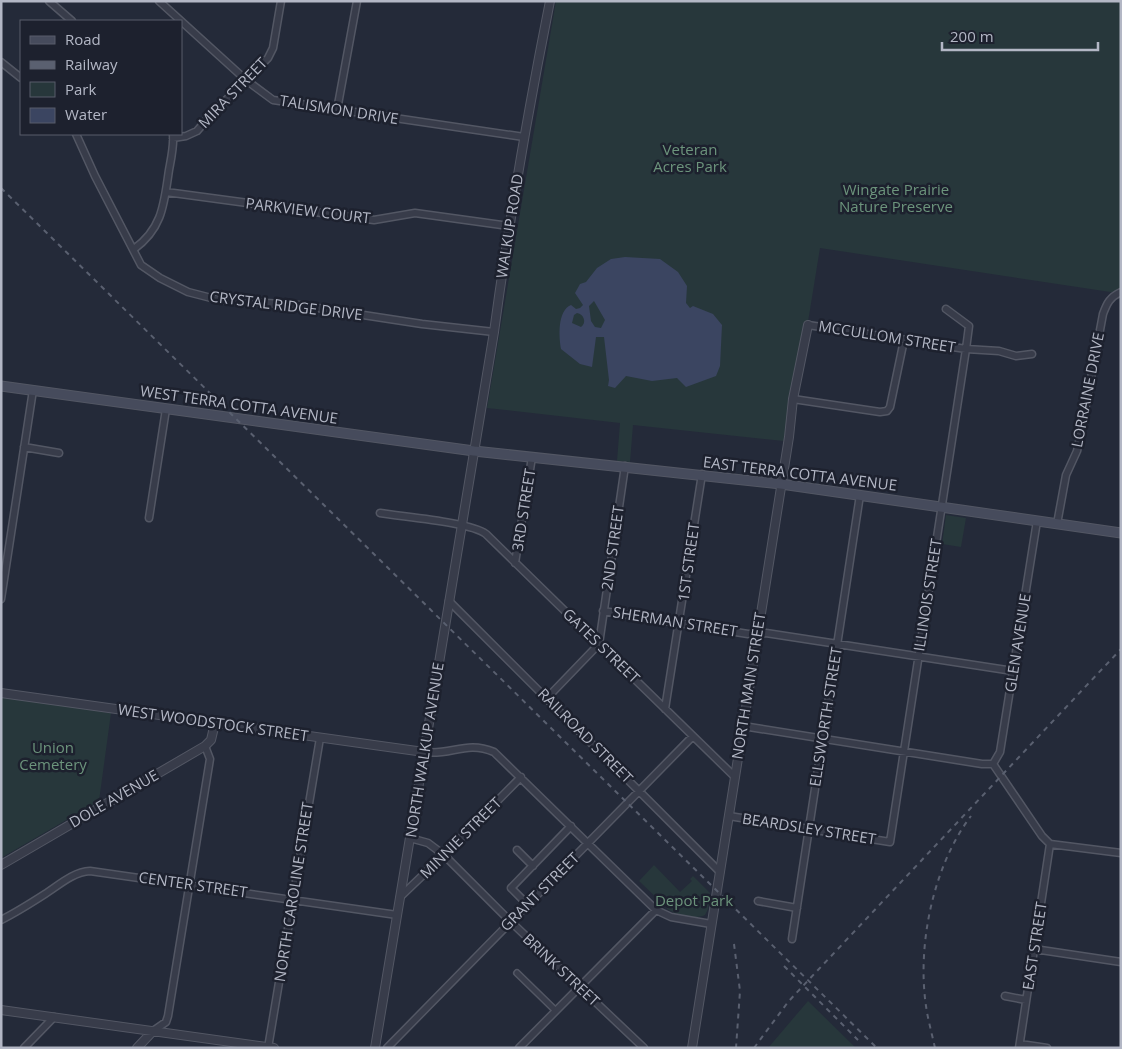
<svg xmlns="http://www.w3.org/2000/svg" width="1122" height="1049" viewBox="0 0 1122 1049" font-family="'Open Sans',sans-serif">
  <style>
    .green { fill: #27373b }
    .water { fill: #3b4561; fill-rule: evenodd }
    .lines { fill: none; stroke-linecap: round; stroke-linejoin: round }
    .pedestrian-casing { stroke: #535764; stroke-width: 8 }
    .minor-casing { stroke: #535764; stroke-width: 9 }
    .tertiary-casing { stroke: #535764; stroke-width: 10 }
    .secondary-casing { stroke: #535764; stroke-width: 11 }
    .pedestrian { stroke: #383c4a; stroke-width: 5 }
    .minor { stroke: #383c4a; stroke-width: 6 }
    .tertiary { stroke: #383c4a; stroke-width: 8 }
    .secondary { stroke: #464b5c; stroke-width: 9 }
    .rail { stroke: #5a6070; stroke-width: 2; stroke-dasharray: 5 5; stroke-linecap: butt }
    .labels { text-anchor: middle; stroke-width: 5; stroke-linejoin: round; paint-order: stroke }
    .street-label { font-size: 15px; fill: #b3b7c5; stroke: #1d212e }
    .park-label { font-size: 15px; fill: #6c947c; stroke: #1d212e }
  </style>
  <rect width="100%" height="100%" fill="#242a39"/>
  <path class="green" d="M556 1H1121V292L1117 293 820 248 808 322H804L784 441 633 425 630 462 617 461 620 423 487 408Z
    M946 515 966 518 961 547 942 544Z
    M1 696 111 713 99 801 1 858Z
    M654 865 680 892 692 881 690 879 693 876 710 893 708 909 705 915C694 920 677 915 667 909L669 905 663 900 661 902 639 881Z
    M808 1001 856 1048H768Z"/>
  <path class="water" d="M625 257 660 259 678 272 687 286 686 303 690 308 693 306 713 314 722 325 720 366 716 376 686 387 677 378 652 381 626 376 615 388 608 386 609 380 604 337H596L592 367 580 364 561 349C559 337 557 311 571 305L576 309 580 308 583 305 575 293 580 284 586 282 597 268 611 259ZM594 301 605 320 601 328 595 327 591 321 589 306ZM577 313C584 314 587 323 581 327L572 323 574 315Z"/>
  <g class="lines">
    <g class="pedestrian-casing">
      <path id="pedestrian" d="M517 973 555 1010"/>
    </g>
    <g class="minor-casing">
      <path id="minor" d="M49 1 72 21
        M159 1 246 80 273 100 524 137
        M1 62 21 78
        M337 110 357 1
        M76 134 95 176 141 265 160 278 188 292 219 300 298 305 422 324 494 332
        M173 138 186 136 197 131 209 117 268 58 273 48 281 1
        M166 192 374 220 415 213 509 226
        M134 249C163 228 164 203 169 170 171 159 174 146 173 135
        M946 309 969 326 966 349 999 351 1016 356 1032 354
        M793 399 880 412 887 411 890 407 904 340
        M24 447 59 453
        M380 513C403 517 470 522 486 534L735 777
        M149 518 166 409
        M1057 524 1066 475 1077 451 1079 442 1103 314C1107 303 1110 297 1121 292
        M515 563 532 457
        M1 599 33 390
        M449 601 720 872
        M603 611 748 634 766 633 1013 671
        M547 698 599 644 625 466
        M665 709 702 474
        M743 726 982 764H993
        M424 752C451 756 466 740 494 752L656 910 671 917 711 924
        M993 764 1000 752 1037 521
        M993 764 1042 836 1050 844 1121 853
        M729 816 890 842 966 349 808 325
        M410 838 428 843 444 855 510 921 644 1048
        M517 850 533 866
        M400 897 444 855 521 777
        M758 901 797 908
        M528 905 511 888 571 826
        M1 920C17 912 31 903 45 894 59 885 73 872 90 871L397 915
        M792 939 860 495
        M1034 949 1121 962
        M1005 996 1026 1000
        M153 1031 166 1022 168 1016 210 759 205 746
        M1020 1044 1047 1048
        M24 1048 54 1017
        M268 1048 320 738
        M387 1048 693 736
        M519 1048 656 910
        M1019 1048 1050 844"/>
    </g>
    <g class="tertiary-casing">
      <path id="tertiary" d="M1 693 424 752
        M1 865 205 746 211 740 215 723
        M1 1010 274 1048
        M137 1048 153 1031
        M375 1048 494 332C509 221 528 111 550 1
        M692 1048 789 437 793 399 808 325"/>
    </g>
    <g class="secondary-casing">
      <path id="secondary" d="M1 386 474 451 781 484 1121 533"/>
    </g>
    <use href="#pedestrian" class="pedestrian"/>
    <use href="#minor" class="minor"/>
    <use href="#tertiary" class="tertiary"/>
    <use href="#secondary" class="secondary"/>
    <path class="rail" d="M1 188 877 1048
      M734 944 740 991 736 1048
      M784 966 858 1040
      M754 1048 788 1002 801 988 1121 649
      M935 1048C932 1034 928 1020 926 1006 917 945 933 866 971 816"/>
  </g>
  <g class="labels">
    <g class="street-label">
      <text transform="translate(233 93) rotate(-46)" y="5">MIRA STREET</text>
      <text transform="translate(339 110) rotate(9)" y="5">TALISMON DRIVE</text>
      <text transform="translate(308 211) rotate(7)" y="5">PARKVIEW COURT</text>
      <text transform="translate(510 226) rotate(-81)" y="5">WALKUP ROAD</text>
      <text transform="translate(286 306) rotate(7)" y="5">CRYSTAL RIDGE DRIVE</text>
      <text transform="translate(887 337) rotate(9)" y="5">MCCULLOM STREET</text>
      <text transform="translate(1088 390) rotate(-79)" y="5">LORRAINE DRIVE</text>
      <text transform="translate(239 405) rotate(8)" y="5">WEST TERRA COTTA AVENUE</text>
      <text transform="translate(800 474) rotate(7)" y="5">EAST TERRA COTTA AVENUE</text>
      <text transform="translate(524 510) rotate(-81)" y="5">3RD STREET</text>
      <text transform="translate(613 548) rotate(-82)" y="5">2ND STREET</text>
      <text transform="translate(689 562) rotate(-82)" y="5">1ST STREET</text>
      <text transform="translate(928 595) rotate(-81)" y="5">ILLINOIS STREET</text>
      <text transform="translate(675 622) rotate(9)" y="5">SHERMAN STREET</text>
      <text transform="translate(1018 643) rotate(-81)" y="5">GLEN AVENUE</text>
      <text transform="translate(601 646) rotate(44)" y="5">GATES STREET</text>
      <text transform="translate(749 686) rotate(-81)" y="5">NORTH MAIN STREET</text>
      <text transform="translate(826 717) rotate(-81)" y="5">ELLSWORTH STREET</text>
      <text transform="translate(213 723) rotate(8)" y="5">WEST WOODSTOCK STREET</text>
      <text transform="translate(585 736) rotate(45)" y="5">RAILROAD STREET</text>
      <text transform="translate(425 750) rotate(-81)" y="5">NORTH WALKUP AVENUE</text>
      <text transform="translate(114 799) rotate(-30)" y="5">DOLE AVENUE</text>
      <text transform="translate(809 829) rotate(9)" y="5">BEARDSLEY STREET</text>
      <text transform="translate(461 838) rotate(-45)" y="5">MINNIE STREET</text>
      <text transform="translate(193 885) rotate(8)" y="5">CENTER STREET</text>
      <text transform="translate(294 892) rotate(-81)" y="5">NORTH CAROLINE STREET</text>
      <text transform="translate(540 892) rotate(-45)" y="5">GRANT STREET</text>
      <text transform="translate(1035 946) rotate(-81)" y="5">EAST STREET</text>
      <text transform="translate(561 970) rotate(43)" y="5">BRINK STREET</text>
    </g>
    <g class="park-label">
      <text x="690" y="155">Veteran<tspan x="690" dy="17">Acres Park</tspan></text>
      <text x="896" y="195">Wingate Prairie<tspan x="896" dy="17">Nature Preserve</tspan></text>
      <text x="53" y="753">Union<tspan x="53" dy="17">Cemetery</tspan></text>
      <text x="694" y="906">Depot Park</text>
    </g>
  </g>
  <rect width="1122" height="1049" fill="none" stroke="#b3b7c5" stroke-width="5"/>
  <rect x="20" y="20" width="162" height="115" fill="#1d212e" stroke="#595d6a"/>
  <rect x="30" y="36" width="25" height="8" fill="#464b5c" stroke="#595d6a"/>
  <text x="65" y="45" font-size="15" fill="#b3b7c5">Road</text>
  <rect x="30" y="61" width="25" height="8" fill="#5a6070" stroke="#595d6a"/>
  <text x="65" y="70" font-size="15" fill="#b3b7c5">Railway</text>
  <rect x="30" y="82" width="25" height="15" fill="#27373b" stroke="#595d6a"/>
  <text x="65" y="95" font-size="15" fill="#b3b7c5">Park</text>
  <rect x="30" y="108" width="25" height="15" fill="#3b4561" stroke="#595d6a"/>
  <text x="65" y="120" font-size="15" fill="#b3b7c5">Water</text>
  <path d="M942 42v8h156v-8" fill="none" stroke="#b3b7c5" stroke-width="2.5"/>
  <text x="950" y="42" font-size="15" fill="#b3b7c5" stroke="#1d212e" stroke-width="4" paint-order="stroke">200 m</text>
</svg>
